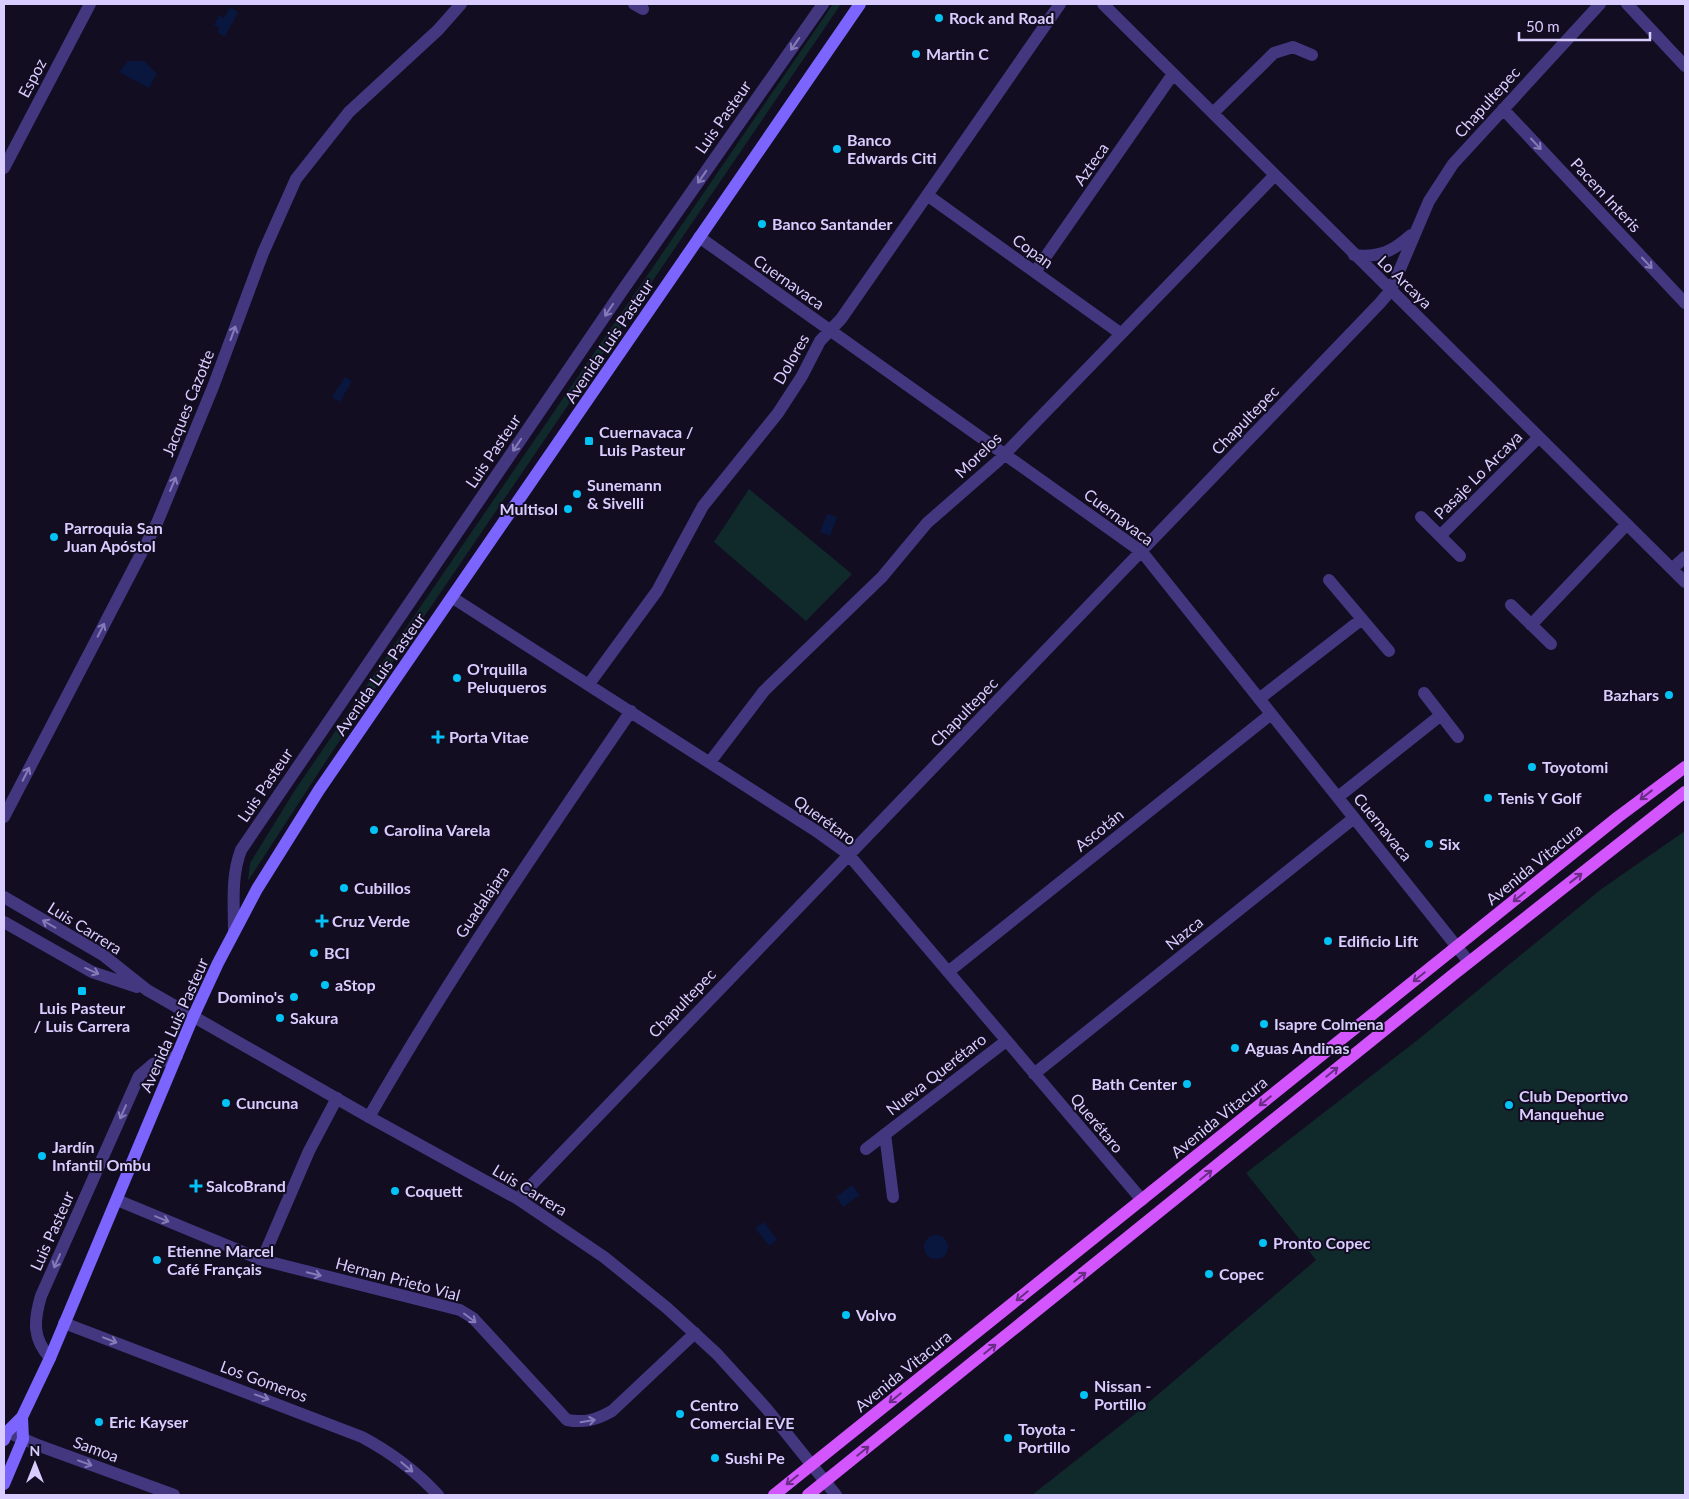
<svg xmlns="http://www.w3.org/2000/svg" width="1689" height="1499" viewBox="0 0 1689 1499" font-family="Lato,sans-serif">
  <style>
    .green { fill: #10292b }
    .water { fill: #09163e }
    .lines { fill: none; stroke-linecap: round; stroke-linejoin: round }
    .minor { stroke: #433880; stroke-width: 12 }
    .tertiary { stroke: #433880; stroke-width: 12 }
    .secondary { stroke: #7b65fe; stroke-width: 12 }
    .primary { stroke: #d255fe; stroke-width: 12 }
    .oneway { stroke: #867bb9 }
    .oneway2 { stroke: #692d84 }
    .poi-dot { fill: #02c2f6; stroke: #130d21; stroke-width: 2 }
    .labels { text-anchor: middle; stroke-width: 4; stroke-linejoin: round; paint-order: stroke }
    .poi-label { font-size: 16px; font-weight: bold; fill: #d9cdff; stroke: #130d21; text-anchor: start }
    .street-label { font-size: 16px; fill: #d9cdff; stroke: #130d21 }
  </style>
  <rect width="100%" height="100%" fill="#130d21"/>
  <path class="green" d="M833 4H841L330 755 248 881 250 863 295 790Z
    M749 489 852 574 806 621 714 542Z
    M1685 831V1495H1032L1135 1414 1316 1260 1246 1173 1420 1038 1600 890Z"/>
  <path class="water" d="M230 7 238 12 225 37 217 32 219 28 214 25 219 15 224 18Z
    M128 61H144L157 74 149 88 119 72Z
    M345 377 352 381 340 402 332 397Z
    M827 514 837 517 830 536 820 532Z
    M852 1185 860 1195 843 1207 836 1197Z
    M764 1222 777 1240 769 1246 755 1228Z
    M924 1247a12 12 0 1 1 24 0a12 12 0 1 1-24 0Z"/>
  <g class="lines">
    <path class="minor" d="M634 4 643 9
      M1103 4 1685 582
      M1627 4 1685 66
      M1503 109 1685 303
      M1213 113 1274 53 1293 47 1312 55
      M927 195 1120 333
      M699 237 1142 552 1469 962
      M1354 255C1380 258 1393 251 1411 235
      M1035 272 1173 74
      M1421 517 1460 556
      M1440 536 1539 437
      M1672 569 1685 557
      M1329 580 1389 651
      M453 598 816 831 848 854 1142 1200
      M1511 605 1551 644
      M1531 625 1627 524
      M589 684 657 591 703 506 778 413 802 376 820 341 841 319 1060 4
      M1424 693 1458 737
      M1259 699 1362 619
      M710 762 764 691 882 577 927 523 998 461 1275 175
      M1338 797 1441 715
      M4 817 157 523 213 387 263 253 296 179 349 112 438 30 461 4
      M234 932C234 904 231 876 241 850L622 291 823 4
      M948 972 1271 714
      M1034 1074 1354 818
      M369 1117C449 977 540 844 631 711
      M885 1134 893 1197
      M866 1149 1006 1041
      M518 1199 1380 303 1391 290 1429 201 1453 164 1600 4
      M117 1200 262 1260 460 1310 473 1318 567 1420C585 1423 596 1420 612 1411L695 1333
      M262 1260 309 1151 337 1098
      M64 1323 362 1437C390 1452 416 1471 438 1495
      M50 1358C32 1338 34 1320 41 1296L139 1076 153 1064 177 1056
      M7 1432 40 1446 174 1495"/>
    <path class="tertiary" d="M4 168 90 4
      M4 897 103 955 147 990 369 1117 518 1199 604 1257 667 1308 717 1354 766 1408 836 1495
      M4 922 92 972 137 987"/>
    <path class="secondary" d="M4 1440 7 1432 22 1417 50 1358 193 1017 218 963 257 889 319 790 860 4
      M4 1484 23 1439 22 1417"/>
    <path class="primary" d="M774 1495 1618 817 1685 767
      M808 1495 1454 974 1685 792"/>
  </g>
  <defs><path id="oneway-shaft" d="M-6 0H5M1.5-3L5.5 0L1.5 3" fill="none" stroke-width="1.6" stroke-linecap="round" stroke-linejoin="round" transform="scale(1.25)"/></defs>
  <g class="oneway">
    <use href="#oneway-shaft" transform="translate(795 44) rotate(125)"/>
    <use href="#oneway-shaft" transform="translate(1536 144) rotate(47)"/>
    <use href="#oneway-shaft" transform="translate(702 177) rotate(125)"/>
    <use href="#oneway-shaft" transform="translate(1647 263) rotate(47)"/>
    <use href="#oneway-shaft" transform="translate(609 310) rotate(124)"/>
    <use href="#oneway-shaft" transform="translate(233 333) rotate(-70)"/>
    <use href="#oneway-shaft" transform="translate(517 445) rotate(124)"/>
    <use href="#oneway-shaft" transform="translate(173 484) rotate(-67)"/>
    <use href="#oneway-shaft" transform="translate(101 630) rotate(-63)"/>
    <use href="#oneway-shaft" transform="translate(26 774) rotate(-63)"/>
    <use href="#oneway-shaft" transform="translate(49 924) rotate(-150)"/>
    <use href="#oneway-shaft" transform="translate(92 971) rotate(24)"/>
    <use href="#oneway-shaft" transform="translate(123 1112) rotate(114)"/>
    <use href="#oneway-shaft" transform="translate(162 1219) rotate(22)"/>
    <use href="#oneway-shaft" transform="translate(57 1261) rotate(114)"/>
    <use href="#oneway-shaft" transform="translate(314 1274) rotate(14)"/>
    <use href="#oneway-shaft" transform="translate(470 1318) rotate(37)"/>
    <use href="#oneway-shaft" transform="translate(110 1340) rotate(21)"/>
    <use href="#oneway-shaft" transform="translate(262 1397) rotate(20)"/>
    <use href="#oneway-shaft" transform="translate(588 1421) rotate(-9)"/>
    <use href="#oneway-shaft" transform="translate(85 1463) rotate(20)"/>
    <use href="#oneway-shaft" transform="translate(407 1467) rotate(40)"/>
  </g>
  <g class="oneway2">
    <use href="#oneway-shaft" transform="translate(1646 795) rotate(142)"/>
    <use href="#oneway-shaft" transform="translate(1576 878) rotate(-38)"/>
    <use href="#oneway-shaft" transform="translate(1519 897) rotate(141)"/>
    <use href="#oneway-shaft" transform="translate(1419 977) rotate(141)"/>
    <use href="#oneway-shaft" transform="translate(1332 1072) rotate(-39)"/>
    <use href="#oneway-shaft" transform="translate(1265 1101) rotate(141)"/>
    <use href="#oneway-shaft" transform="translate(1206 1175) rotate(-39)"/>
    <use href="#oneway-shaft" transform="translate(1080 1277) rotate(-39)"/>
    <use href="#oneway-shaft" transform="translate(1022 1296) rotate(141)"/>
    <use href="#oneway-shaft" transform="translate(990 1349) rotate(-39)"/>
    <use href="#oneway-shaft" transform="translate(895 1398) rotate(141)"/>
    <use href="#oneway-shaft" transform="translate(863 1451) rotate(-39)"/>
    <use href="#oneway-shaft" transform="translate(792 1480) rotate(141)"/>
  </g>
  <g class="poi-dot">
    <circle cx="939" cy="18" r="5"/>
    <circle cx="916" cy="54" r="5"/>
    <circle cx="837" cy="149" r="5"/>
    <circle cx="762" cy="224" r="5"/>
    <rect x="584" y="436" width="10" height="10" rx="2.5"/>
    <circle cx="577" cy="494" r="5"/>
    <circle cx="568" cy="509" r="5"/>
    <circle cx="54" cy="537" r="5"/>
    <circle cx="457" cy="678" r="5"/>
    <circle cx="1669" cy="695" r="5"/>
    <path d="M435.5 729.5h5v5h5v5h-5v5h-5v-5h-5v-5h5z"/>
    <circle cx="1532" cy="767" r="5"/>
    <circle cx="1488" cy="798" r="5"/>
    <circle cx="374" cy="830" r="5"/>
    <circle cx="1429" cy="844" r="5"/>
    <circle cx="344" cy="888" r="5"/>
    <path d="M319.5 913.5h5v5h5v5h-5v5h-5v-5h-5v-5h5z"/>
    <circle cx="1328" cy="941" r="5"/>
    <circle cx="314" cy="953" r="5"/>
    <circle cx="325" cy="985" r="5"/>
    <rect x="77" y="986" width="10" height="10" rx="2.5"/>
    <circle cx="294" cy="997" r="5"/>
    <circle cx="280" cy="1018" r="5"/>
    <circle cx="1264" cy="1024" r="5"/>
    <circle cx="1235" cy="1048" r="5"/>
    <circle cx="1187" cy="1084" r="5"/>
    <circle cx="226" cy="1103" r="5"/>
    <circle cx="1509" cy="1105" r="5"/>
    <circle cx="42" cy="1156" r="5"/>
    <path d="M193.5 1178.5h5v5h5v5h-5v5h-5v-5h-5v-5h5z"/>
    <circle cx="395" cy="1191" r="5"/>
    <circle cx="1263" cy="1243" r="5"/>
    <circle cx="157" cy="1260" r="5"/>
    <circle cx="1209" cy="1274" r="5"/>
    <circle cx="846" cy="1315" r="5"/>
    <circle cx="1084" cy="1395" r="5"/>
    <circle cx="680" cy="1414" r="5"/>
    <circle cx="99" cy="1422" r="5"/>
    <circle cx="1008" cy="1438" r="5"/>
    <circle cx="715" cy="1458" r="5"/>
  </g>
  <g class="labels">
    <g class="poi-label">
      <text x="949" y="24">Rock and Road</text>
      <text x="926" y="60">Martin C</text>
      <text x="847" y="146">Banco<tspan x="847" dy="18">Edwards Citi</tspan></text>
      <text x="772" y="230">Banco Santander</text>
      <text x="599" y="438">Cuernavaca /<tspan x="599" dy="18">Luis Pasteur</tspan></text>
      <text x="587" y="491">Sunemann<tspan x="587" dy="18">&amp; Sivelli</tspan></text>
      <text x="558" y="515" text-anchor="end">Multisol</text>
      <text x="64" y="534">Parroquia San<tspan x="64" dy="18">Juan Apóstol</tspan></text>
      <text x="467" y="675">O'rquilla<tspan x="467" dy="18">Peluqueros</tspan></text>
      <text x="1659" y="701" text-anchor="end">Bazhars</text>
      <text x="449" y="743">Porta Vitae</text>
      <text x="1542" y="773">Toyotomi</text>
      <text x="1498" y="804">Tenis Y Golf</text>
      <text x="384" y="836">Carolina Varela</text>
      <text x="1439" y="850">Six</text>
      <text x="354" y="894">Cubillos</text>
      <text x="332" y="927">Cruz Verde</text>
      <text x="1338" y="947">Edificio Lift</text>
      <text x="324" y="959">BCI</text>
      <text x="335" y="991">aStop</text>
      <text x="284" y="1003" text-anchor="end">Domino's</text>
      <text x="82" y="1014" text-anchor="middle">Luis Pasteur<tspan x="82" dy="18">/ Luis Carrera</tspan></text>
      <text x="290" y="1024">Sakura</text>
      <text x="1274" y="1030">Isapre Colmena</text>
      <text x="1245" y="1054">Aguas Andinas</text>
      <text x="1177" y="1090" text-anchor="end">Bath Center</text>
      <text x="1519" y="1102">Club Deportivo<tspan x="1519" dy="18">Manquehue</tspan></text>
      <text x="236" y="1109">Cuncuna</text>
      <text x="52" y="1153">Jardín<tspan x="52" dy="18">Infantil Ombu</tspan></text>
      <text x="206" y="1192">SalcoBrand</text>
      <text x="405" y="1197">Coquett</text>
      <text x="1273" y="1249">Pronto Copec</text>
      <text x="167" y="1257">Etienne Marcel<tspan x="167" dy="18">Café Français</tspan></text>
      <text x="1219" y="1280">Copec</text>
      <text x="856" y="1321">Volvo</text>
      <text x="1094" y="1392">Nissan -<tspan x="1094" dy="18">Portillo</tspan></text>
      <text x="690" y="1411">Centro<tspan x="690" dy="18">Comercial EVE</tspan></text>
      <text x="109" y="1428">Eric Kayser</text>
      <text x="1018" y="1435">Toyota -<tspan x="1018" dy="18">Portillo</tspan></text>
      <text x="725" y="1464">Sushi Pe</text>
    </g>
    <g class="street-label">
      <text transform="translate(32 78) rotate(-62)" y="6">Espoz</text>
      <text transform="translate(1487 102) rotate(-48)" y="6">Chapultepec</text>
      <text transform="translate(723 117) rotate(-55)" y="6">Luis Pasteur</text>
      <text transform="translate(1091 164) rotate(-55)" y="6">Azteca</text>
      <text transform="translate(1606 195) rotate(47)" y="6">Pacem Interis</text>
      <text transform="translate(1033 251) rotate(36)" y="6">Copan</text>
      <text transform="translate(789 282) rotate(35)" y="6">Cuernavaca</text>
      <text transform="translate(1405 282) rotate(44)" y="6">Lo Arcaya</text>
      <text transform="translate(609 341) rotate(-56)" y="6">Avenida Luis Pasteur</text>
      <text transform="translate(791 359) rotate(-60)" y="6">Dolores</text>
      <text transform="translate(188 403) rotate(-68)" y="6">Jacques Cazotte</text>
      <text transform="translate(1245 420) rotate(-46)" y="6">Chapultepec</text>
      <text transform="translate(493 451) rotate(-56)" y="6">Luis Pasteur</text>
      <text transform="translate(978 455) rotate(-44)" y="6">Morelos</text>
      <text transform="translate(1478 475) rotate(-45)" y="6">Pasaje Lo Arcaya</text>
      <text transform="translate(1119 517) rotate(37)" y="6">Cuernavaca</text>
      <text transform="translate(380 674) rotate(-55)" y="6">Avenida Luis Pasteur</text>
      <text transform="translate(964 712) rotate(-46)" y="6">Chapultepec</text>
      <text transform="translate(265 785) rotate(-56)" y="6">Luis Pasteur</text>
      <text transform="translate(825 820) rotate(36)" y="6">Querétaro</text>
      <text transform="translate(1383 827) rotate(51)" y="6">Cuernavaca</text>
      <text transform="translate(1099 830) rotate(-39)" y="6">Ascotán</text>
      <text transform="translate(1534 864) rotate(-39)" y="6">Avenida Vitacura</text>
      <text transform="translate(482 902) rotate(-56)" y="6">Guadalajara</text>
      <text transform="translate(85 928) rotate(32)" y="6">Luis Carrera</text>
      <text transform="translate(1184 933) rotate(-39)" y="6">Nazca</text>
      <text transform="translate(682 1003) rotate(-46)" y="6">Chapultepec</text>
      <text transform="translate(174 1025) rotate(-66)" y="6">Avenida Luis Pasteur</text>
      <text transform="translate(936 1074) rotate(-38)" y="6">Nueva Querétaro</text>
      <text transform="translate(1219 1117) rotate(-39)" y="6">Avenida Vitacura</text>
      <text transform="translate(1097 1123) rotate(50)" y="6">Querétaro</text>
      <text transform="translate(530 1190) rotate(31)" y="6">Luis Carrera</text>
      <text transform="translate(52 1231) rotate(-66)" y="6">Luis Pasteur</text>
      <text transform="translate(398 1279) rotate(15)" y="6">Hernan Prieto Vial</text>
      <text transform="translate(903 1371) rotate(-39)" y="6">Avenida Vitacura</text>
      <text transform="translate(264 1381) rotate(20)" y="6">Los Gomeros</text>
      <text transform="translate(96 1449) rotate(20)" y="6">Samoa</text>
    </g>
  </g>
  <rect width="1689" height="1499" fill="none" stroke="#d9cdff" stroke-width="10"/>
  <g transform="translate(35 1464)" stroke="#130d21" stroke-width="4" paint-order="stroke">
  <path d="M0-4L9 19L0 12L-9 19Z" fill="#d9cdff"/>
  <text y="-8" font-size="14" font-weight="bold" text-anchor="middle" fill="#d9cdff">N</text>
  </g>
  <path d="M1519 32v8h131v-8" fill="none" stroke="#d9cdff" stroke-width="2.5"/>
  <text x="1526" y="32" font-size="15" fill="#d9cdff" stroke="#130d21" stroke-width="4" paint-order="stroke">50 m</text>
</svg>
